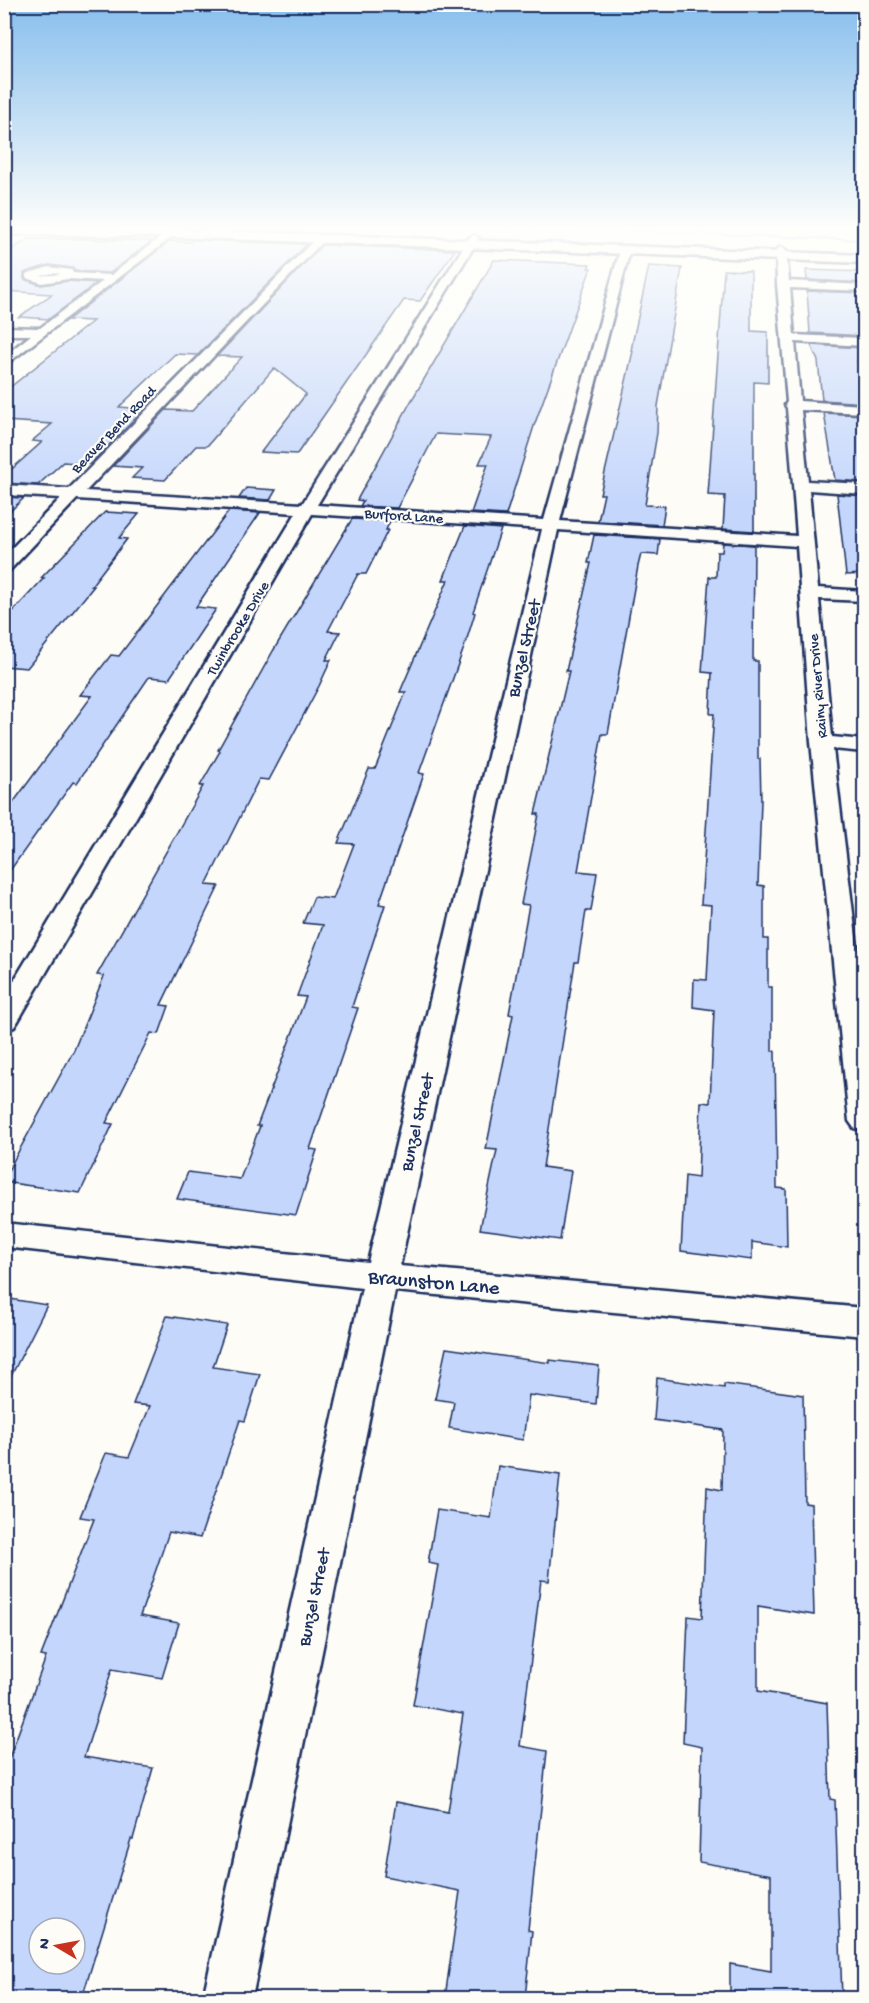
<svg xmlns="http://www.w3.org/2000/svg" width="869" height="2003" viewBox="0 0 869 2003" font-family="'Gochi Hand',sans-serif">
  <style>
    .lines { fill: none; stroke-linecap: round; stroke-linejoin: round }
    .stream { fill: #648eb9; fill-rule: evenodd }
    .building { fill: #c4d6fc; stroke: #1b2f5e; stroke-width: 1.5; fill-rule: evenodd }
    .street-casing { stroke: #1b2f5e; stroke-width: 5 }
    .secondary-casing { stroke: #1b2f5e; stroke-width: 5 }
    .street { fill: #fdfcf7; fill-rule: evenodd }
    .secondary { fill: #fdfcf7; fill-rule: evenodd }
    .labels { text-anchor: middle; stroke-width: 4.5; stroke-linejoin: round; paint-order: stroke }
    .far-street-label { font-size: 15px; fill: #1b2f5e; stroke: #fdfcf7 }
    .street-label { font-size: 18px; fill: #1b2f5e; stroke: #fdfcf7 }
    .near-street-label { font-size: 21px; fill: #1b2f5e; stroke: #fdfcf7 }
  </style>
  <rect width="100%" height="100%" fill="#fdfcf7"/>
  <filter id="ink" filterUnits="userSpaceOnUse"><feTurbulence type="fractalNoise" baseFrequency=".0167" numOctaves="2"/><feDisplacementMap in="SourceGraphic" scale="12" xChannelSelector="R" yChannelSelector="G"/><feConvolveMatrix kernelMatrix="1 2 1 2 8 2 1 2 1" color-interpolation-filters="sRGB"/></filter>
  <g filter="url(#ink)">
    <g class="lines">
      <path class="stream" d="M529 226 864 239V241L488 226Z"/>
    </g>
    <path class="building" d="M29 239H82L152 241 110 273 75 271 72 268 49 265 24 273V279L41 285 68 281 97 283 49 319 19 317 52 294 4 291V254Z
      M192 240 307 244 198 355 175 354 119 407 145 409 90 464 63 462 38 485 4 483V476L42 442 32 441 52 424 4 421V392L93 321 68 320 170 241 190 242Z
      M322 245 455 250 420 301 404 300 297 454 261 452 306 394 274 368 207 446H196L165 480 132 478 142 468 113 466 166 410 192 411 242 357 217 356Z
      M494 260 590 264 588 268H591L534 426 506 515 471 513 488 464H479L491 437 436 434 397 508 360 506 363 501 357 500 410 403Z
      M649 266 682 268 658 406 657 433 645 505 665 506 662 525 598 521 604 494H600L633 351H631L633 340Z
      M724 270 751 271V331L768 332V383L754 382V531L723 529 725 496 708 495Z
      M806 270 864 272V283L807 280Z
      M807 291 864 293V336L810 333Z
      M811 345 864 348V360H857L864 403 822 400 818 361Z
      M824 413 864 415V482L835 480Z
      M246 488 276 490 270 500 239 498Z
      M837 494 864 496V574L846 575Z
      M4 497 24 498 4 517Z
      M229 511 260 513 196 607 216 609 169 679 149 677 77 783 73 782 4 879V815L92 696 80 695 111 655 119 656Z
      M105 512 139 514 119 538 127 539 91 586H94L27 668 4 666V621L44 578H41Z
      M352 519 390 521 386 530H388L366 574H358L328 631 340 632 326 660H331L319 686 269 780 259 779 206 885 219 886 161 1005 169 1006 159 1034 151 1033 106 1123 113 1124 80 1193 4 1182V1178L74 1050 104 976 97 975 203 786H200L220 751 218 750 273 651Z
      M465 526 501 529 473 612 475 613 466 642 419 773 424 774 379 904 385 905 352 1007 358 1008 310 1149 317 1150 296 1215 177 1199 188 1172 240 1179 260 1126H257L306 997 297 996 323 925 303 923 314 897 333 899 354 844 338 843 369 769H375L406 692H400L448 580H443Z
      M594 535 660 539 658 555 641 554 638 566 608 734H602L578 871 597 873 591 911H586L578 962H575L543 1167 571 1171 560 1240 480 1229 497 1150 486 1149 513 1015 509 1014 529 905 521 904 539 814H535L569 671H566L591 563H588Z
      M723 543 754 545 753 661H758V759H760L761 801 758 885 764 886V939H768V987H772V1051H775L777 1188 786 1189 787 1247 752 1242V1260L681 1251 685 1176 698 1178 701 1102 710 1103 714 1010 693 1007 694 979 707 980 711 905 701 904 714 714H710L712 673 702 672 709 577H716L717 552H722Z
      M4 1298 47 1305 4 1390Z
      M167 1316 227 1325 213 1367 260 1374 245 1421 240 1420 200 1538 169 1532 140 1616 179 1623 162 1678 112 1669 84 1757 153 1768 133 1839H131L82 1998H4V1772L46 1657 41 1656 94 1519 80 1517 106 1453 129 1457 150 1406 133 1404ZM39 1928H75V1964H39Z
      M446 1348 550 1363V1360L599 1366 596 1404 529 1395 523 1440 449 1428 454 1402 435 1399Z
      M657 1378 724 1388V1384L803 1395 805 1503 811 1504 814 1615 758 1606V1691L827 1703 830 1799 835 1800 842 1998H730V1964L771 1971V1875L699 1862 702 1747 683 1743 688 1616 702 1618 707 1487 722 1490 723 1430 654 1420Z
      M498 1466 560 1475 549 1581 541 1580 520 1746 547 1751 528 1930 532 1931 525 1998H445L460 1891 384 1876 396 1802 448 1812 463 1714 413 1705 438 1565 428 1563 437 1510 491 1518Z"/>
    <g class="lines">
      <g class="street-casing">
        <path id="street" d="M175 226 185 227 4 366V356L31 335H4V327L40 328 103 281 68 279 42 283 26 278V274L49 267 72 270 73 273 111 275ZM54 273 61 274 39 276Z
          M321 235 326 238 324 240 86 491 302 504 469 238 474 235 479 238 317 505 544 520 620 250 625 247 630 250 560 521 797 536 787 408 785 405 787 402 777 284 776 250 781 247 786 250 789 281 864 285V291L790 288 794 335 864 338V346L795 342 800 401 864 405V413L801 410 808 481 864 484V494L809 490 818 588 864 591V601L819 599 832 737 864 740V752L833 749 864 1003V1131L854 1128 849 1121 811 742 797 546 558 530 400 1266 864 1308V1336L395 1291 252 1998H203L362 1288 4 1247V1223L368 1262 542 529 312 514 18 1021 14 1027 4 1030V997L296 513 77 499 10 570 4 571V556L61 498 4 495V485L69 489 318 236Z"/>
      </g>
      <g class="secondary-casing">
        <path id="secondary" d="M4 226 173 229 864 255V263L173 237 4 234Z"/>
      </g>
      <use href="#street" class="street"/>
      <use href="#secondary" class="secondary"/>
    </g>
  </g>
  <linearGradient id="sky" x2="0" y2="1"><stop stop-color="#87beed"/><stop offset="0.45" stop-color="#fefefb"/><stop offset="1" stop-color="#fefefb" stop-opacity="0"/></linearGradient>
  <rect width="869" height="507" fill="url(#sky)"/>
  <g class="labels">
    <g class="far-street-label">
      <text transform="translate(113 429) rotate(-46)" y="5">Beaver Bend Road</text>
      <text transform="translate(404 515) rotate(4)" y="5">Burford Lane</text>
      <text transform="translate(237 628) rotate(-59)" y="5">Twinbrooke Drive</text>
      <text transform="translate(817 686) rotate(-95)" y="5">Rainy River Drive</text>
    </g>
    <g class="street-label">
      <text transform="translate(523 648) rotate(-77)" y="6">Bunzel Street</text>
      <text transform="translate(416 1122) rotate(-77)" y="6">Bunzel Street</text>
      <text transform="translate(313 1597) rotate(-78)" y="6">Bunzel Street</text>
    </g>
    <g class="near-street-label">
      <text transform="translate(434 1281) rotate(5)" y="7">Braunston Lane</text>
    </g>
  </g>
  <rect width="869" height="2003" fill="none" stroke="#fdfcf7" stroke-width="24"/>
  <rect x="12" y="12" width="845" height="1979" fill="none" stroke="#1b2f5e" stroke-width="2" filter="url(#ink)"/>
  <g transform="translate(57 1946) rotate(280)"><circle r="28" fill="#fdfcf7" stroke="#a3aaba" stroke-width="1.5"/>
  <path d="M0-4.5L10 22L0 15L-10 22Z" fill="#c8321e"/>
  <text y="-9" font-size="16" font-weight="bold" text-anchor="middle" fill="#1b2f5e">N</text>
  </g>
</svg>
